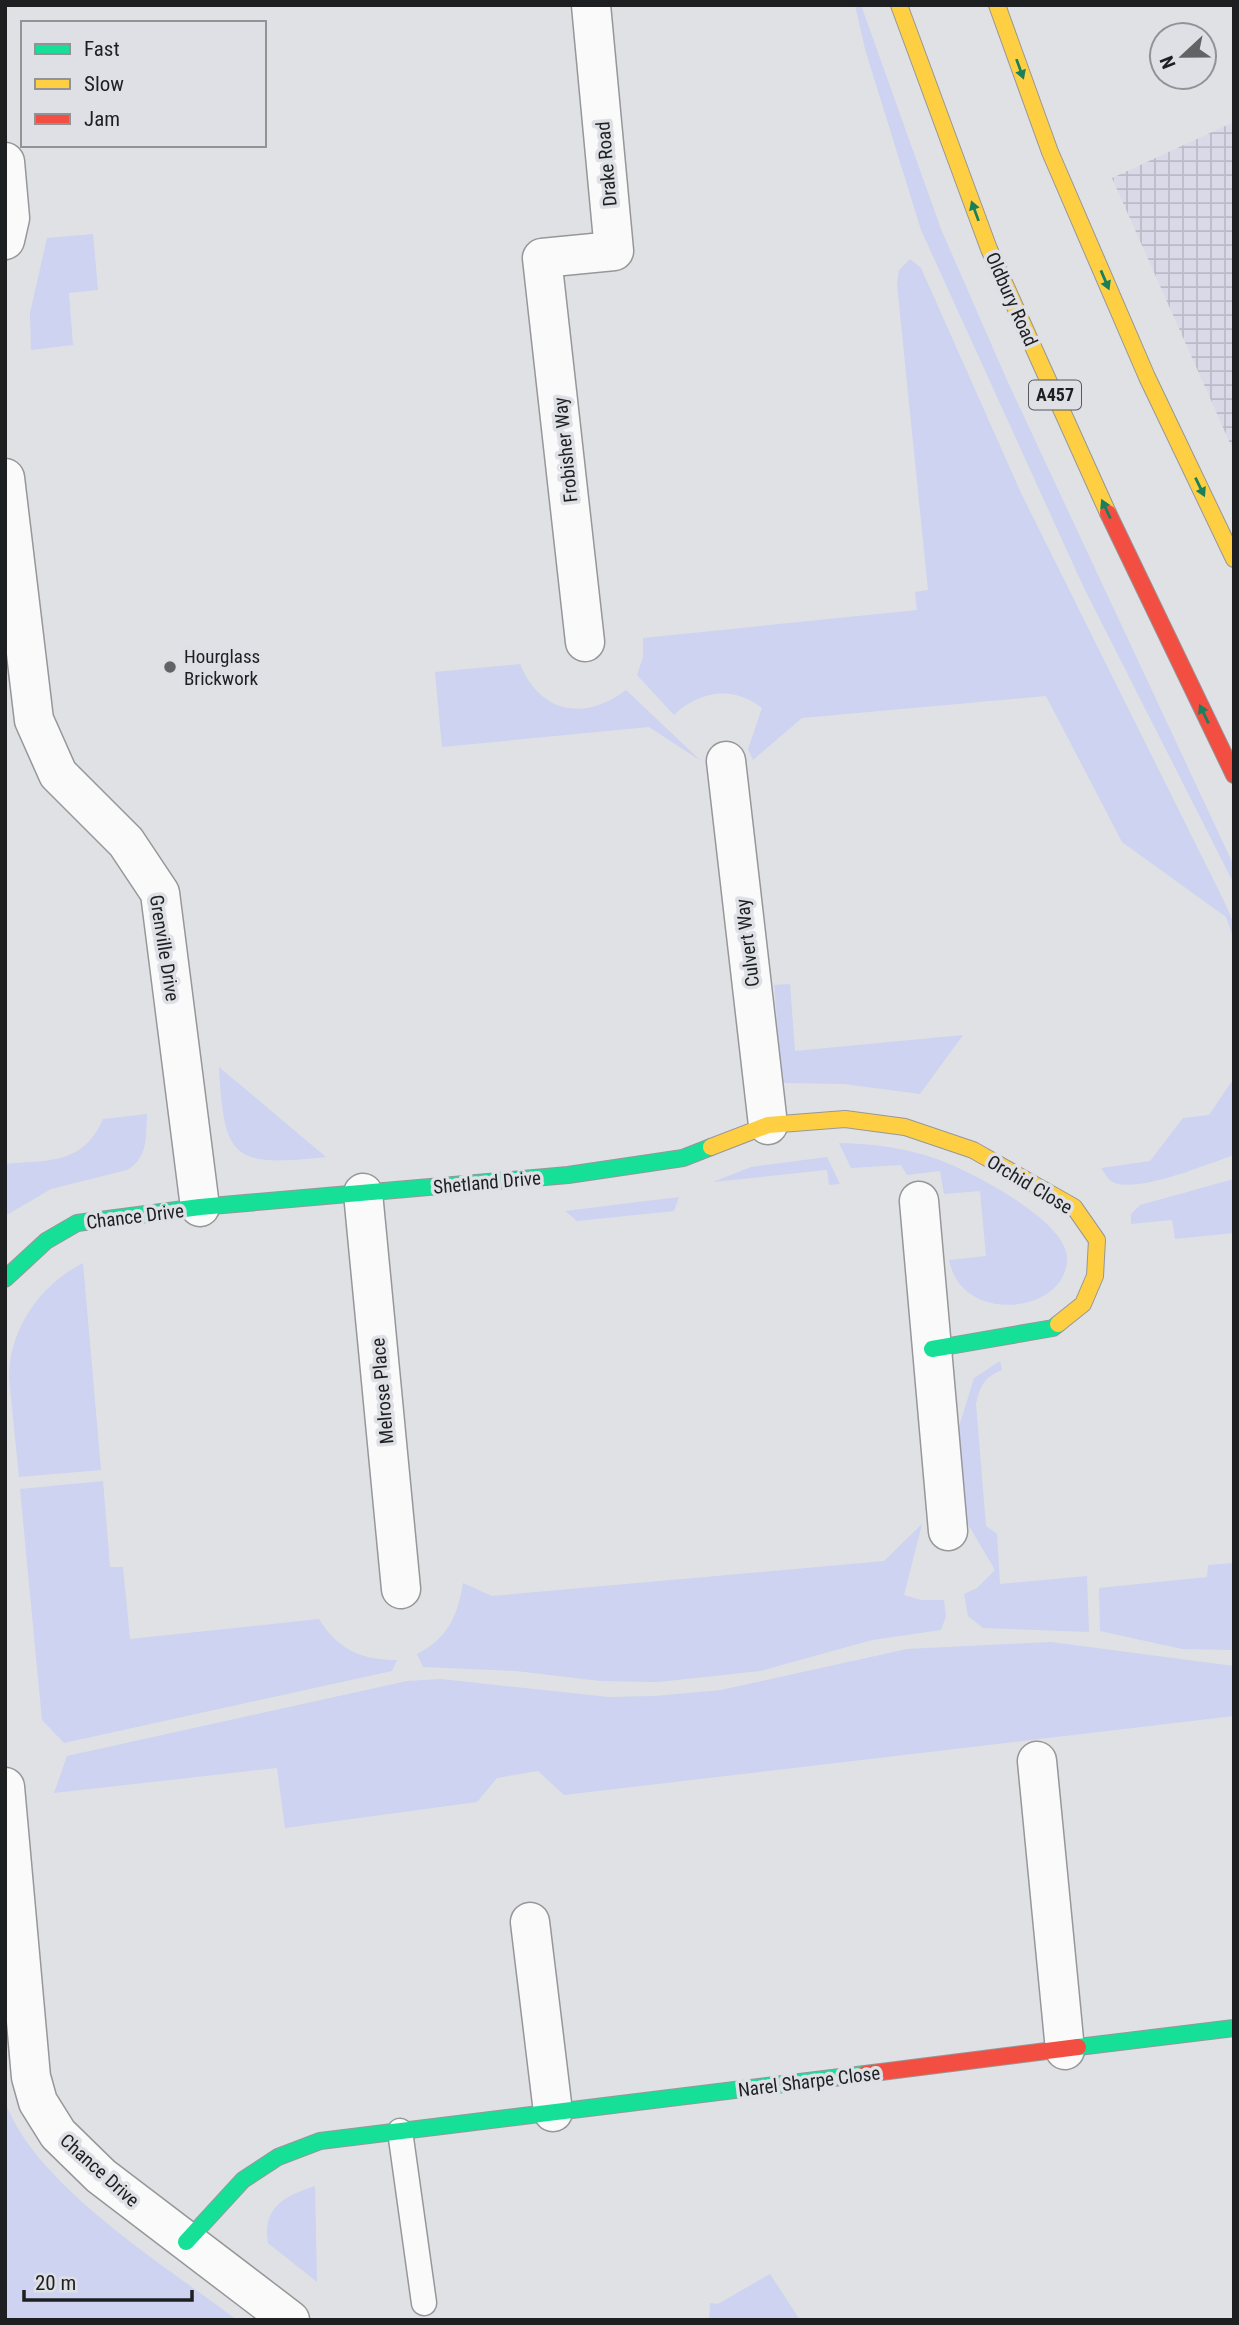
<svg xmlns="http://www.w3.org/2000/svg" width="1239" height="2325" viewBox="0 0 1239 2325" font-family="'Roboto Condensed',sans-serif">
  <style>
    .industrial { fill: url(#industrial-grid) }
    .grass { fill: #cdd3f0 }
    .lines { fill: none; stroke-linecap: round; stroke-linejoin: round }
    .lane-casing { stroke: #969799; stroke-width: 27 }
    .street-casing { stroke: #969799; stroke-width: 41 }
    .fast-casing { stroke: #969799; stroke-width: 18 }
    .slow-casing { stroke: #969799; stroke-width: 18 }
    .jam-casing { stroke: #969799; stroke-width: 18 }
    .lane { stroke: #fafafb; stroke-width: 24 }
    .street { stroke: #fafafb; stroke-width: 38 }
    .fast { stroke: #16e098; stroke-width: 16 }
    .slow { stroke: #ffcf43; stroke-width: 16 }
    .jam { stroke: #f24e42; stroke-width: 16 }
    .oneway { fill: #1a805c }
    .poi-dot { fill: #626365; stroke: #dee0e6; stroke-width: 2.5 }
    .labels { text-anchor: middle; stroke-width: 7; stroke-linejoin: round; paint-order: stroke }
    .shield { fill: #dee0e6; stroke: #58595c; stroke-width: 2 }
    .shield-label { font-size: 18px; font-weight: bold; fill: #1e1f21 }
    .street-label { font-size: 19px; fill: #1e1f21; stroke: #dee0e6 }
    .poi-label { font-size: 19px; fill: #1e1f21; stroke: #dee0e6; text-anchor: start }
  </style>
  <defs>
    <pattern id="industrial-grid" width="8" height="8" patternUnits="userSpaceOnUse" patternTransform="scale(1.75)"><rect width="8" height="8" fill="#dad9e7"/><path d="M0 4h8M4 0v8" fill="none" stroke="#bbbac6"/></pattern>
  </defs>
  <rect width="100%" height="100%" fill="#e0e1e4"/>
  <path class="industrial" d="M1234 122V452L1112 178Z"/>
  <path class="grass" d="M855 5H861L941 229 1006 378 1234 866V884L1084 588 921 230 865 49Z
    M93 234 98 290 69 293 73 345 31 350 30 313 47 238Z
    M910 259 921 268 1021 493 1224 901 1234 924V940L1226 917 1122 842 1046 696 802 718 753 760 748 749 762 708C733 685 699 691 674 715L637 675 643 657V638L917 610 915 592 928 590 897 284 899 270Z
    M520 664C540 713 584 722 626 690L701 761 649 727 442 747 435 672Z
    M790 984 795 1051 963 1035 920 1094 844 1084 782 1083 774 985Z
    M219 1067 326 1157C233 1167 224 1160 219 1067Z
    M1234 1078V1155C1209 1163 1133 1196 1111 1181 1107 1178 1104 1171 1101 1168L1150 1161 1183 1118 1209 1115Z
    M147 1114C146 1137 148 1158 127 1170L51 1189 5 1216V1164C48 1160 83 1165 103 1119Z
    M839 1143C872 1144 902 1147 934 1158 967 1169 1065 1219 1067 1257 1069 1313 962 1327 949 1260L986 1256 980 1191 944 1194 940 1171 907 1175 901 1165 851 1168Z
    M827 1157 840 1184 829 1185 827 1170 713 1182 751 1167Z
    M1234 1179V1233L1175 1239 1172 1220 1131 1224V1214L1140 1205Z
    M679 1197 674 1211 577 1221 565 1211Z
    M83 1263 101 1470 19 1477 9 1378C9 1329 40 1285 83 1263Z
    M1000 1361 1002 1370C984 1377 980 1386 976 1404L986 1526 997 1534 1000 1584 1087 1576 1089 1632 983 1628 968 1616 964 1594 977 1588 995 1570 965 1519 958 1430 974 1378Z
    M103 1481 110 1567H123L130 1639 319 1619C338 1650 362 1660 397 1660L392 1671 64 1743 42 1720 20 1489Z
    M922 1524 904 1595 921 1600H944L946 1616 941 1630 872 1640 760 1671 658 1682 600 1681 516 1671 423 1667 417 1654C447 1639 458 1616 463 1583L492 1596 884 1561Z
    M1234 1563V1650L1182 1649 1100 1631 1099 1588 1207 1577 1208 1565Z
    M1051 1642 1234 1666V1716L564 1795 538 1771 497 1778 477 1802 285 1828 277 1768 54 1793 67 1756 407 1681 441 1679 609 1697 654 1696 721 1690 907 1649Z
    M5 2101C34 2185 166 2266 237 2320H5Z
    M315 2186 317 2282 268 2243C262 2208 284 2196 315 2186Z
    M770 2274 800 2320H709L710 2303 718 2304Z"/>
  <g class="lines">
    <g class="lane-casing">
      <path id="lane" d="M400 2131 424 2303"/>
    </g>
    <g class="street-casing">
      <path id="street" d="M5 162 10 218 5 240
        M5 478 34 720 58 774 126 842 160 893 200 1207
        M585 642 542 258 614 251 591 5
        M726 761 768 1125
        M363 1193 401 1589
        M919 1201 948 1531
        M1037 1761 1065 2050
        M5 1787 31 2077 38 2102 58 2134 101 2176 290 2320
        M530 1922 553 2112"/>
    </g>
    <g class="fast-casing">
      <path id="fast" d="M5 1279 46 1241 77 1223 200 1207 568 1175 683 1158 711 1147
        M932 1349 1053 1328 1058 1324
        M1078 2047 1234 2028
        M186 2242 243 2180 278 2157 320 2141 865 2074"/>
    </g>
    <g class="slow-casing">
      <path id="slow" d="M899 5 989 249 1108 513
        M997 5 1050 152 1147 377 1234 559
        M711 1147 768 1125 845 1119 905 1127 973 1150 1074 1207 1097 1240 1095 1276 1083 1304 1058 1324"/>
    </g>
    <g class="jam-casing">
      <path id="jam" d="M1108 513 1234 775
        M865 2074 1078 2047"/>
    </g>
    <use href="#lane" class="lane"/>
    <use href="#street" class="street"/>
    <use href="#fast" class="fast"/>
    <use href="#slow" class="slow"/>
    <use href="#jam" class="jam"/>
  </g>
  <defs><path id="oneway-solid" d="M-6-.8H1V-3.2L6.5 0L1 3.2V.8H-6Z" transform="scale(1.75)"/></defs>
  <g class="oneway">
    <use href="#oneway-solid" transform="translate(1020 69) rotate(70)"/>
    <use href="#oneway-solid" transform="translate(975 211) rotate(-110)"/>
    <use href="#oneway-solid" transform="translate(1105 280) rotate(67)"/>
    <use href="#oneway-solid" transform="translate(1200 487) rotate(64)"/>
    <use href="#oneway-solid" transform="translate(1106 509) rotate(-115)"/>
    <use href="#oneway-solid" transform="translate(1204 714) rotate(-116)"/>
  </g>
  <circle class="poi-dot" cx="170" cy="667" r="7"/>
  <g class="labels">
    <rect class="shield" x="1029" y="380.5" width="52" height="29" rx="5"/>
    <g class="shield-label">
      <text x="1055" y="401">A457</text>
    </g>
    <g class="street-label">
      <text transform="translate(606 164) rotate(-95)" y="7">Drake Road</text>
      <text transform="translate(1012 299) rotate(66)" y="7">Oldbury Road</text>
      <text transform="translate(565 450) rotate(-96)" y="7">Frobisher Way</text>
      <text transform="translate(747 943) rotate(-97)" y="7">Culvert Way</text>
      <text transform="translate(165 948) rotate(81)" y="7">Grenville Drive</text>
      <text transform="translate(487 1182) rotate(-5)" y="7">Shetland Drive</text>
      <text transform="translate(1030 1184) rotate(31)" y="7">Orchid Close</text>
      <text transform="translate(135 1216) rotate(-7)" y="7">Chance Drive</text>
      <text transform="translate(382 1391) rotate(-95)" y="7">Melrose Place</text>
      <text transform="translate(809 2081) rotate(-7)" y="7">Narel Sharpe Close</text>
      <text transform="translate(100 2170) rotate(42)" y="7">Chance Drive</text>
    </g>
    <g class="poi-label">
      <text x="184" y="663">Hourglass<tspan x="184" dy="22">Brickwork</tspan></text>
    </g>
  </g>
  <rect width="1239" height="2325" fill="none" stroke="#1e1f21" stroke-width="14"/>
  <rect x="21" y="21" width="245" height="126" fill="#dee0e6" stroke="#919397" stroke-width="2"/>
  <rect x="35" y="44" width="35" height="10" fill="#16e098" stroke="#919397" stroke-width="2"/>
  <text x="84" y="56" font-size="21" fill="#1e1f21">Fast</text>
  <rect x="35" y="79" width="35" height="10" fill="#ffcf43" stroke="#919397" stroke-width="2"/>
  <text x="84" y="91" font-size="21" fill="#1e1f21">Slow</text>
  <rect x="35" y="114" width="35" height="10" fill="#f24e42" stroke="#919397" stroke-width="2"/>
  <text x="84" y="126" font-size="21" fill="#1e1f21">Jam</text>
  <g transform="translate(1183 56) rotate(248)"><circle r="33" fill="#dee0e6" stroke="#919397" stroke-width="2"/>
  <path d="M0-5L12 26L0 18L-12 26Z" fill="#626365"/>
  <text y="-10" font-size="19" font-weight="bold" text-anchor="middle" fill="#1e1f21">N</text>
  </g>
  <path d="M24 2290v10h168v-10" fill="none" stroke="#1e1f21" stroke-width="3.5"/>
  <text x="35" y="2290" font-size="21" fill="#1e1f21" stroke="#dee0e6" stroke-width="5" paint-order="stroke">20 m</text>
</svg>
